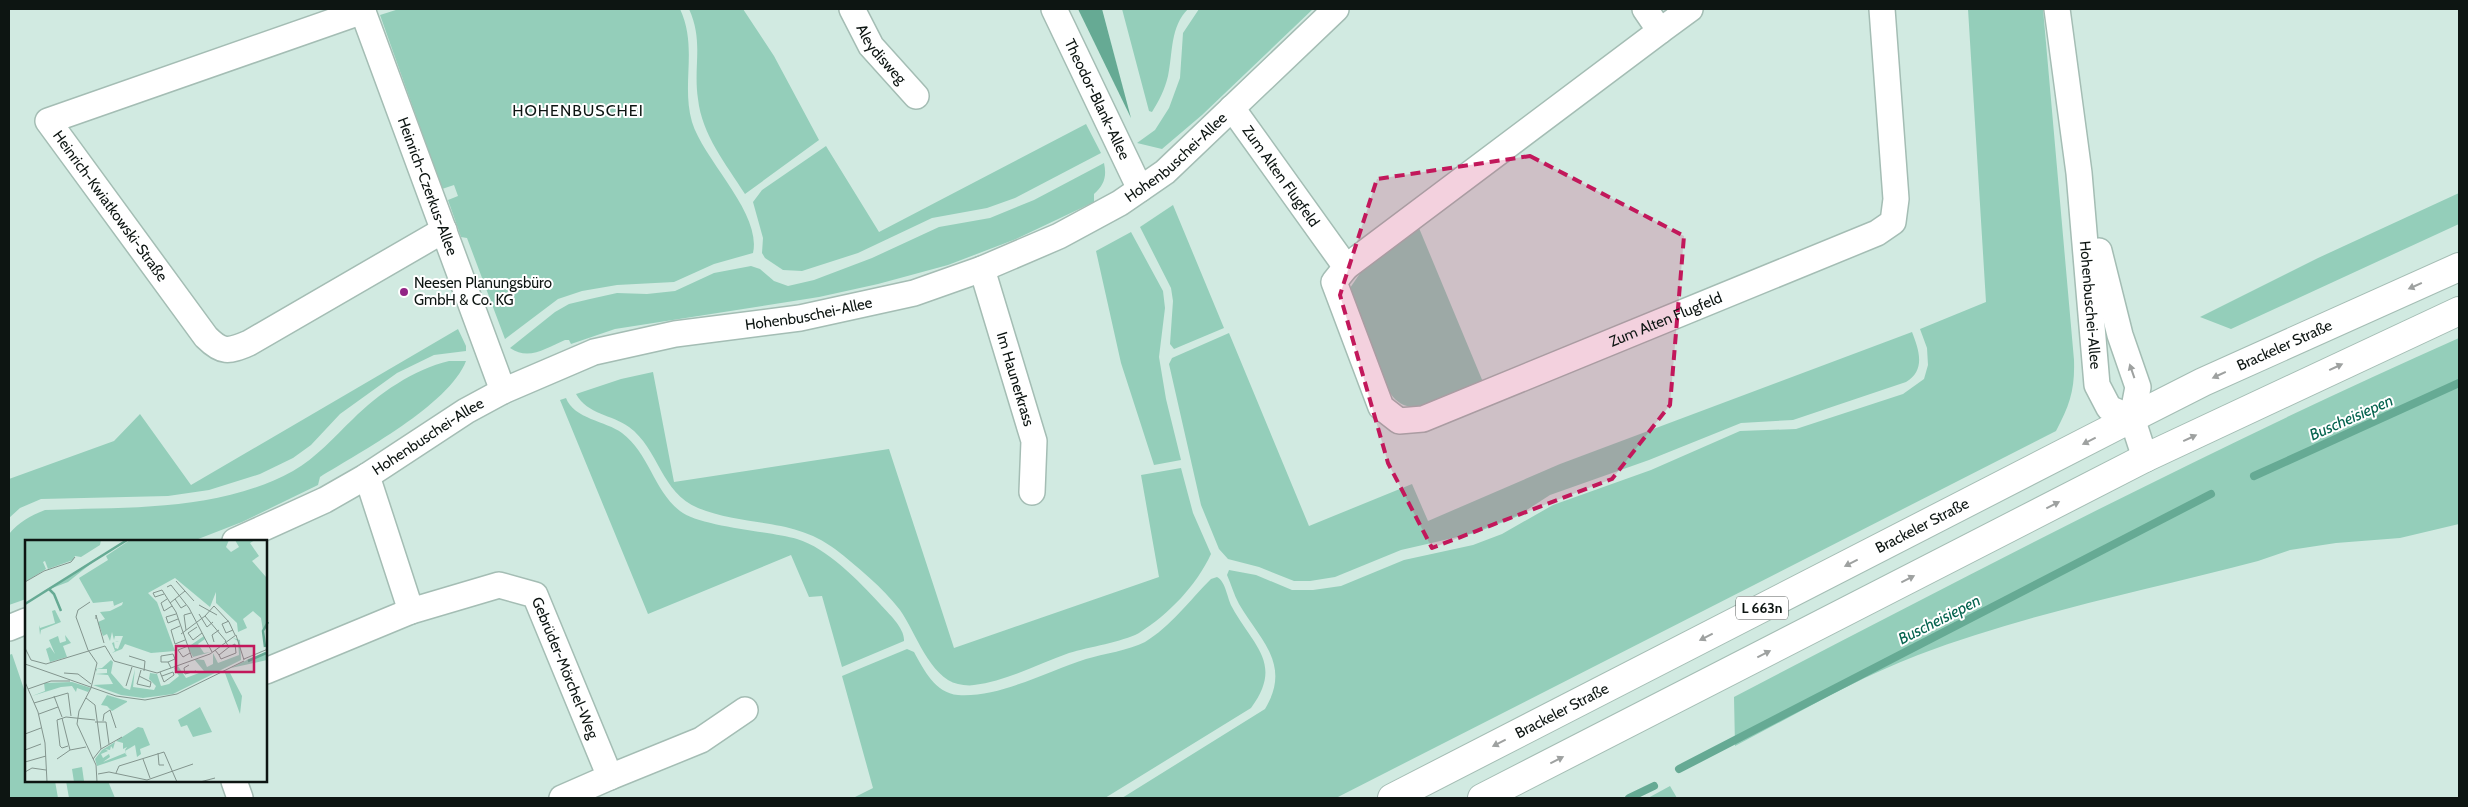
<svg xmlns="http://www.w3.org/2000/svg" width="2468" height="807" viewBox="0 0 2468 807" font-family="Cabin,sans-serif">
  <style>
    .green { fill: #94ceba }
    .water { fill: #66aa94 }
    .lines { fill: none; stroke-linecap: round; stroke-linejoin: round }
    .stream { stroke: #66aa94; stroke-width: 8 }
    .minor-casing { stroke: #a4bdb4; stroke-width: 28 }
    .secondary-casing { stroke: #a4bdb4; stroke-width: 30 }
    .trunk-casing { stroke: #a4bdb4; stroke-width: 30 }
    .minor { stroke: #fff; stroke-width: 25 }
    .secondary { stroke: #fff; stroke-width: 28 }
    .trunk { stroke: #fff; stroke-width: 28 }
    .oneway { fill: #9ea1a0 }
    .marked { fill: #c2185b; fill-opacity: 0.2; stroke: #c2185b; stroke-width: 4; stroke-dasharray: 10 6; stroke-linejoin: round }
    .poi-dot { fill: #922485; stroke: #fff; stroke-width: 2 }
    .labels { text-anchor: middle; stroke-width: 4; stroke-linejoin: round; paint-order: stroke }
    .shield { fill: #fff; stroke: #565b59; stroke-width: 1 }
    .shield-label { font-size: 14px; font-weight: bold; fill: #0d1512 }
    .street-label { font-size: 15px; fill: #0d1512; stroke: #fff }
    .poi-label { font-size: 15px; fill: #0d1512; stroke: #fff; text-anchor: start }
    .neighbourhood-label { font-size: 16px; letter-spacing: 1px; fill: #0d1512; stroke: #fff }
    .water-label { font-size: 16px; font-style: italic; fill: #06644f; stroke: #fff }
    .inset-river { fill: none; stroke: #66aa94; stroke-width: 2.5 }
    .inset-road { fill: none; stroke: #83958e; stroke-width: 1 }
    .view { fill: #c2185b; fill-opacity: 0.15; stroke: #c2185b; stroke-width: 2.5 }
    .inset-edge { fill: none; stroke: #0d1512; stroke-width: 2.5 }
  </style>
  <rect width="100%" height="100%" fill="#d1eae1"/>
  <path class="green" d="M399 9H680C698 47 681 84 692 122 704 161 762 213 753 253L714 264 674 282 617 285 582 291 558 299 505 339 467 238 461 237 448 200 458 196 454 185 442 189 380 15Z
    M689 9H743L774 56 819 140 745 194C726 164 702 135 698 99 693 66 704 42 689 9Z
    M1122 9H1188C1170 27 1173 52 1168 76 1165 89 1159 101 1152 112L1149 111Z
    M1199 9H1313L1202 115 1162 149 1137 143 1155 130 1169 108 1180 78 1183 33Z
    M1968 9H2043L2074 360C2075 389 2070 405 2056 431L1336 798H1122L1265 709C1292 664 1260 640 1239 604 1234 595 1231 584 1227 575L1229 570 1256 575 1292 590H1313L1341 586 1404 560 1473 545 1502 534 1553 505 1651 470 1740 431 1796 429 1903 394 1924 379 1928 365 1927 348 1920 329 1986 302Z
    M1086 124 1101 153 1015 198 987 208 932 218 858 253 802 271 783 270 765 258 762 253 763 238 753 202 762 190 826 146 879 232Z
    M1104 163C1107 177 1104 185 1094 194V202L1016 239 948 265 878 284 819 297 615 329 571 344 569 340H565C546 348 529 361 510 348L555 312 569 304 590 299 617 293 647 294 675 291 714 273 751 266 760 269 774 281 788 286 814 280 872 258 939 227 990 218 1034 200Z
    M2459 193V224L2231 329 2200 317 2318 258Z
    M1173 205 1224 328 1174 349 1170 344 1173 301 1171 288 1140 227Z
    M1419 228 1483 382C1465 389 1425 410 1407 406 1398 404 1392 396 1387 389L1350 302V288L1363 269Z
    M1131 232 1163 291 1165 308 1159 357 1166 399 1181 460 1154 465 1121 363 1096 251Z
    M458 329 466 346V351L434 355 397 373 340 414 311 445 293 458 260 474 209 490 168 496 41 499 20 508 9 518V479L114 441 140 414 191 485Z
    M1912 332C1919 350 1926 370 1906 382L1793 420 1741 423 1649 460 1550 495 1516 517 1475 533 1401 550 1335 577 1310 581H1294L1259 567 1228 559 1219 549 1201 505 1169 364 1172 358 1229 333 1309 526 1412 484 1428 521 1560 464Z
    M2459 338V524L2400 538 2336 543 2290 550 2258 561C2145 591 2028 613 1918 655 1855 679 1795 715 1735 746L1734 697C1974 572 2213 447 2459 338Z
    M449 361H466C449 405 360 452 320 477L318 485 242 522 193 541H26V599L9 605V534C19 522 30 516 45 510 128 507 218 512 293 471 316 458 334 437 353 419 378 394 414 369 449 361Z
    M653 372 674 482 889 449 954 648 1159 577 1141 475 1181 468 1193 513 1211 554C1196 586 1169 614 1139 633 1122 642 1089 647 1069 653 1038 664 1007 681 974 685 969 686 963 685 958 684 930 678 915 631 900 610 882 587 858 567 835 549 793 517 744 527 698 508 661 493 659 449 629 427 611 414 588 415 576 394L621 379Z
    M566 398C574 419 606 421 622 433 649 453 654 491 680 511 700 527 769 531 797 539 827 548 859 581 880 604 888 613 905 628 904 641L842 667 822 596 809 597 791 555 648 614 560 400Z
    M1217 577C1226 582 1227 598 1232 607 1253 646 1284 663 1251 708L1105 798H853L873 788 842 676 907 649 914 652C924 670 935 693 958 695 999 698 1048 671 1086 659 1103 654 1130 650 1145 642 1170 627 1190 600 1211 579Z
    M12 654 26 695V781H55L58 798H9V655Z
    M66 781H108L115 798H69Z
    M1670 786 1677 798H1648Z"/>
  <path class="water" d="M1078 9H1102L1131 118Z"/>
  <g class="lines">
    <path class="stream" d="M2254 476 2459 383
      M1679 769 2211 494
      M1629 798 1654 786"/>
    <g class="minor-casing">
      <g id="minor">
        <path id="s1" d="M362 9 503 391"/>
        <path id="s2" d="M852 9 871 46 916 96"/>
        <path id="s3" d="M1054 9 1140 189"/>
        <path id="s4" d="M2057 9 2079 173 2097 385 2109 408 2132 418"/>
        <path id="s5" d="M363 11 48 121 206 337C222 353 228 352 249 343L444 230"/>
        <path d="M1660 31 1690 9"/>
        <path id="s6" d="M1232 108 1346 267 1660 31 1645 9"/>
        <path d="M2099 251 2120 335 2138 387 2132 418 2145 458"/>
        <path id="s7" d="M1346 267 1334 282 1381 407 1399 421 1423 419 1877 233 1893 222 1896 199 1882 9"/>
        <path id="s8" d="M982 269 1034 441 1032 492"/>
        <path id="s9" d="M367 476 411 611 499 585 535 595 610 777 701 740 745 710"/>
        <path id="s10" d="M235 541 325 500 367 476 466 411 503 391 594 352 675 334 800 318 914 293 982 269 1059 236 1120 203 1165 172 1336 9"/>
        <path d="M9 628 26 621"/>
        <path d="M266 671 411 611"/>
        <path d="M234 781 240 798"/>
        <path d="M562 798 610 777"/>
      </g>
    </g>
    <g class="secondary-casing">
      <g id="secondary">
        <path id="s11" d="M2132 418 2203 382 2459 267"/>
        <path d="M2145 458 2459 311"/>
      </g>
    </g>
    <g class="trunk-casing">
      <g id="trunk">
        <path id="s12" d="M1392 798 2132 418"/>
        <path d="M1482 798 2145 458"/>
      </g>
    </g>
    <use href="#minor" class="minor"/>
    <use href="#secondary" class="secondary"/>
    <use href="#trunk" class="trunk"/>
  </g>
  <defs><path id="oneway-solid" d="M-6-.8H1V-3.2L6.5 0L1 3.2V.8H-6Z" transform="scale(1.25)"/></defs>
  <g class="oneway">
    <use href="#oneway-solid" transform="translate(2415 286) rotate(156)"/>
    <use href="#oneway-solid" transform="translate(2336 367) rotate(-25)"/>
    <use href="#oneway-solid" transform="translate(2132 371) rotate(-109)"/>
    <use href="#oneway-solid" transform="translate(2219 375) rotate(155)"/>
    <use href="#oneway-solid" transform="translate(2190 438) rotate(-25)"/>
    <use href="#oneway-solid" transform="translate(2089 441) rotate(153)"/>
    <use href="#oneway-solid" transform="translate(2053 505) rotate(-27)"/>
    <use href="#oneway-solid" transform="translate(1851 563) rotate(153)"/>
    <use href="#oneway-solid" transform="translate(1908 579) rotate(-27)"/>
    <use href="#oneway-solid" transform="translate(1706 637) rotate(153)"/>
    <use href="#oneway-solid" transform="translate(1764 654) rotate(-27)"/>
    <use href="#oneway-solid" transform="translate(1499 743) rotate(153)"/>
    <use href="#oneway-solid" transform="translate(1557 760) rotate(-27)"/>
  </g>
  <path class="marked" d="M1530 156 1684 236 1670 405 1612 479 1432 548 1388 463 1340 295 1377 179Z"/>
  <circle class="poi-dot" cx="404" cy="292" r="5"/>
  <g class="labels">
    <rect class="shield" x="1736" y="596.5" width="52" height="23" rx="4"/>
    <g class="shield-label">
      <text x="1762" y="613">L 663n</text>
    </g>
    <g class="street-label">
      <text dy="5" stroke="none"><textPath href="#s2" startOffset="54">Aleydisweg</textPath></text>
      <text dy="5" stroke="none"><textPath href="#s3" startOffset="100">Theodor-Blank-Allee</textPath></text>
      <text dy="5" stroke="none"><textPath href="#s10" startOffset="1030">Hohenbuschei-Allee</textPath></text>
      <text dy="5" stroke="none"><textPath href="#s6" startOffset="84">Zum Alten Flugfeld</textPath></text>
      <text dy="5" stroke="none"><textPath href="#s1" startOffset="189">Heinrich-Czerkus-Allee</textPath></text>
      <text dy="5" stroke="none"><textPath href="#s5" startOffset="439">Heinrich-Kwiatkowski-Straße</textPath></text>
      <text dy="5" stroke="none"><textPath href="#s4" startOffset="298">Hohenbuschei-Allee</textPath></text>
      <text dy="5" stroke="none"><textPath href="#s10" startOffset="625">Hohenbuschei-Allee</textPath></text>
      <text dy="5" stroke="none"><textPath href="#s7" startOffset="462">Zum Alten Flugfeld</textPath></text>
      <text dy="5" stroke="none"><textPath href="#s11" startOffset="169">Brackeler Straße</textPath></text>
      <text dy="5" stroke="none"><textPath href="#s8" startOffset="115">Im Haunerkrass</textPath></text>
      <text dy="5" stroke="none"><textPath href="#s10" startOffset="220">Hohenbuschei-Allee</textPath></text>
      <text dy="5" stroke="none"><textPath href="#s12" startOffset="596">Brackeler Straße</textPath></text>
      <text dy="5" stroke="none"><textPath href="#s9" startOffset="350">Gebrüder-Mörchel-Weg</textPath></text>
      <text dy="5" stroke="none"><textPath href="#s12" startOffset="191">Brackeler Straße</textPath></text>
    </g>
    <g class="poi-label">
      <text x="414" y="288">Neesen Planungsbüro<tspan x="414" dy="17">GmbH &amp; Co. KG</tspan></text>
    </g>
    <g class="neighbourhood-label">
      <text x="578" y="116">HOHENBUSCHEI</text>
    </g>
    <g class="water-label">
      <text transform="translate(2351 417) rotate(-24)" y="6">Buscheisiepen</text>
      <text transform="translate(1939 619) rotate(-27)" y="6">Buscheisiepen</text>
    </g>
  </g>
  <g transform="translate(25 540)">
    <rect width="242" height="242" fill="#d1eae1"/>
    <path d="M0 0H76L75 5 56 17 50 16 48 20 23 29 20 21 18 22 21 29 0 42ZM105 0H204L201 7 206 12 214 7 210 0H230L225 3 234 16 227 21 241 37 242 44V82L238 91 236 78 228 71 218 79 222 88 213 92 212 83 191 63V52L185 67 150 38 123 53 132 62 150 111 126 113 100 104 97 109 87 113 90 111 87 103 92 101H94L89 102 90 108 93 109 98 96H90L89 100 87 92 85 101 82 94 78 96 73 82 80 79 75 72 85 71 97 65 98 62 84 68 89 66 88 61 68 63 54 38 83 20 81 16ZM78 14 43 42 17 52 36 41ZM30 70 36 82 16 90 15 95 14 85 15 88 30 83 27 71ZM40 95 46 103 38 106 42 117 25 122 21 109 25 107 30 114 24 100 33 96 35 103 41 101ZM179 96 180 99 173 104 179 113 186 112 168 117 163 107ZM208 98 215 100 216 120 148 154 118 158 96 155 68 145 88 144 83 135 70 134 82 133V129H72V132L71 129 77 128 86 120 88 122 86 133 99 148 105 150 110 129 108 147 129 150 131 146 124 139 125 133 132 134 136 146 144 144 154 136 149 128 153 126 161 138 179 131 169 119 179 120 182 127 188 124V113L193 123 214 115 213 101ZM242 112V120L206 128 226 118ZM204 131 217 156 215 174 200 133ZM47 142 66 148 63 152 52 148 51 152 47 146 36 147 7 156 20 151 19 143ZM82 155 102 161V162L87 171 82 166 76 165ZM175 167 187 192 168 197 162 185 156 187 153 180ZM113 187 118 188 125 205 115 209 116 214 112 217 110 205 100 211 102 216 72 226 70 219 77 210 90 202 88 209 86 206 85 210 80 209 83 211 76 214 78 218 84 214 85 217 78 222 100 213 102 216 100 210 102 207 98 209V203L91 201ZM57 227 59 241 49 242 47 229Z" fill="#94ceba"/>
    <path class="inset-river" d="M24 49 29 54 36 71M0 64 102 0M240 107 238 91 243 82M223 121 241 113"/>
    <path class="inset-road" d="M151 41 169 61M0 42 19 31 46 22 50 17M142 47 146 45 164 68 187 112M139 54 130 57 128 53 137 50 151 72 167 118M142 59 136 63 139 71 147 66M150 59 156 68 161 65M65 62 53 70 51 77 63 110 72 123 66 148 54 171 52 184 71 225 72 242M145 63 160 51M174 65 192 75M151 74 141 77 143 83 153 79M174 74 182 87 188 82M180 76 189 66 204 82 210 95M71 79V75L79 103M204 81 197 84 201 93 208 90M155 86 146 90 150 104 160 100M172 87 163 93 168 100 177 93M161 90 159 75 166 73M156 94 180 76 201 101M189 102 187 95 194 90M80 106 89 121 132 133 185 114 211 95 219 120M163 106 153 110 158 117 165 113M0 108 6 120 21 124 80 106M190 110 194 115 204 107 200 101M194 115 196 119 211 113 210 104 204 107M104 116 120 121 119 131M219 119 243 109M143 122H136V116L148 114 150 119 143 122 146 128M0 124 91 156 120 160 152 154 219 121M164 125 159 128 160 134 171 131M135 132 139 142 149 135 148 132 137 136M39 133 53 134 66 144M114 136 126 142 125 147 112 144 116 130M0 142 13 172 20 203 22 242M101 146 107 127M3 149 26 141H45M29 156 37 177M61 158 70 165 76 209 68 219M9 163 43 153 46 176M14 174 33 167M37 178 45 210M78 181 79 174 85 170 91 188M70 182H81L84 204M0 194 16 188M43 206 37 208 35 206 32 180 41 177 70 180M76 209 97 197M0 210 16 204M133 213 134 225H139M32 219 45 210 61 207M118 219 125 238M0 222 21 216M0 232 7 228 21 230M91 233 94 226 139 212 152 242M73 234 84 232 122 240 168 224M175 242 190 238"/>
    <path class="view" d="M151 106H229V132H151Z"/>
    <rect width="242" height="242" class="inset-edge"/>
  </g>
  <rect width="2468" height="807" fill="none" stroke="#0d1512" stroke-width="20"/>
</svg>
